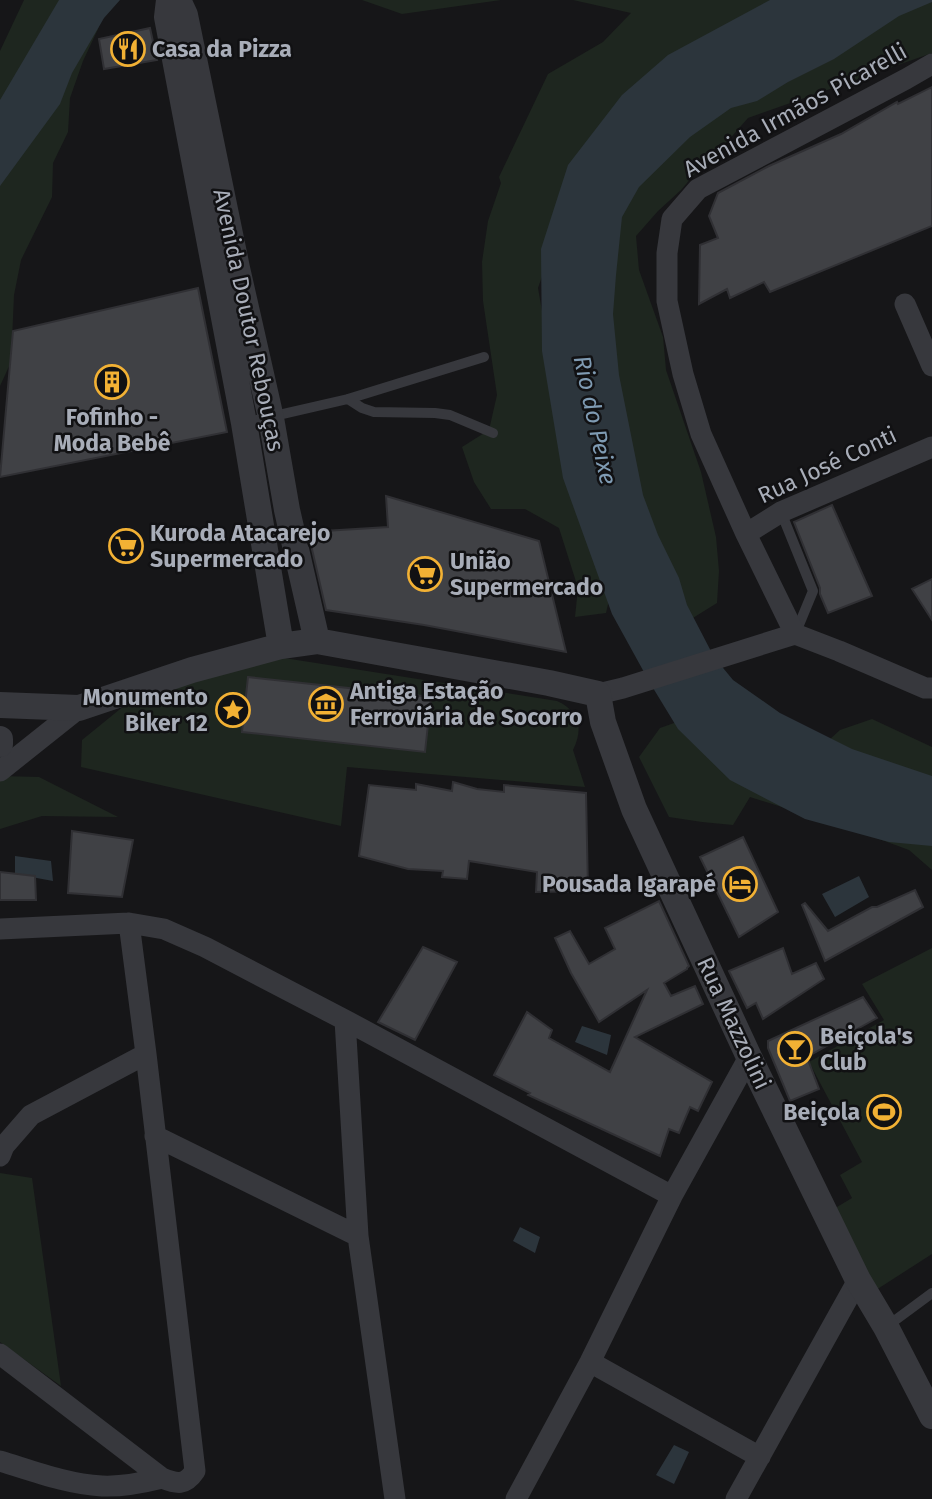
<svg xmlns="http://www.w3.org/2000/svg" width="932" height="1499" viewBox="0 0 932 1499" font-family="'Fira Sans',sans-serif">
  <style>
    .green { fill: #1e261f }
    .water { fill: #2c353c }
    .building { fill: #404145; stroke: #303034; stroke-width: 2 }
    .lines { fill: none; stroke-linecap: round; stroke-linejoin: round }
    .service { stroke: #37383d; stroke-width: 10 }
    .minor { stroke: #37383d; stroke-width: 21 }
    .tertiary { stroke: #37383d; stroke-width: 26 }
    .labels { text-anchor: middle; stroke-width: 5; stroke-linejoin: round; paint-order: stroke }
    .poi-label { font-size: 23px; font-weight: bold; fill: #a8adb8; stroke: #111113; text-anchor: start }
    .street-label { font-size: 23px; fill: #a8adb8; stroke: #111113 }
    .water-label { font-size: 24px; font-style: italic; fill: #7f9bb3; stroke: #111113 }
  </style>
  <rect width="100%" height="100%" fill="#161618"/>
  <path class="green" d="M24 0H108L98 29 83 61 70 98 68 132 53 163 52 197 21 260 14 295 11 362 0 386V51Z
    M362 0H501L402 14Z
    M573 0H932V53L748 118 726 143 703 164 681 190 658 211 636 236 639 270 663 337 666 370 701 472 716 537 719 571 717 603 688 621 646 575 564 213 538 288 564 437 614 578 606 613 575 617 578 588 559 528 525 509H491L474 482 462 447 489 430 497 395 483 301 482 262 488 221 501 183 499 177 548 74 603 42 631 13Z
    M253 653 557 701C579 711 584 728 573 750L585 787 347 767 341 826 81 767 82 740 130 701Z
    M691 717 817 751 840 730 872 719 932 747V870L909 850 849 828 750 797 733 825 702 822 669 817 639 757 660 728Z
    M0 776 39 777 118 817 42 816 0 829Z
    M932 948V1254L876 1290 832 1210 852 1198 840 1175 862 1162 809 1062 884 1020 862 984Z
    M0 1173 32 1178 61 1386 0 1342Z"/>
  <path class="water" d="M59 0H120L104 18 72 73 60 104 0 186V100Z
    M770 0H932V2L899 16 834 59 788 82 757 101 731 108 690 137 639 187 622 217 616 275 613 314 619 375 643 495 658 535 679 578 687 605 714 657 733 680 780 713 852 749 932 776V846L889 842 805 819 730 780 678 729 650 683 612 614 563 478 542 351 541 249 568 165 622 95 668 55Z
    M15 856 51 861 53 881 15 874Z
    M859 876 869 897 835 917 822 894Z
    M582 1026 611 1035 607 1055 575 1042Z
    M520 1227 540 1237 535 1253 513 1241Z
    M674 1445 689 1452 674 1484 656 1475Z"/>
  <path class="building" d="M150 28 157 60 104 69 99 39Z
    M932 87V226L770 292 764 282 730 298 727 289 699 304 700 245 718 238 709 216 718 193 769 166 841 134 897 102 898 104Z
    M198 288 227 432 0 477 13 331Z
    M386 496 539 541 566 652 424 625 326 610 308 532 388 527Z
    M832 505 872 596 828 613 820 594V588L794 522Z
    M932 579V620L912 589Z
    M248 677 431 697 425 752 242 732Z
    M453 782 477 789 504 792V785L586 793 588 891 536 892 537 872 469 861 467 879 442 877 443 871 408 869 359 856 369 785 416 790V784L452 791Z
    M72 831 133 840 122 897 68 893Z
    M743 837 778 912 739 937 700 857Z
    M0 872 35 876 36 900H0Z
    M915 890 923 907 825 961 802 905 805 903 828 931 872 907H877Z
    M659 901 689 966 687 968V969L664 983 671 996 695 986 703 1004 635 1037 712 1082 698 1111 690 1107 679 1133 669 1129 660 1156 528 1095 530 1093 494 1075 527 1012 552 1030 549 1038 610 1072 647 990 599 1022 571 973 555 938 570 931 589 964 615 949 605 928Z
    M423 947 457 962 415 1040 378 1022Z
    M783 948 792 974 816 963 824 979 763 1019 756 1003 747 1008 729 971Z
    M863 997 877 1018 807 1057 819 1089 790 1101 768 1048V1041Z"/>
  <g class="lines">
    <path class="service" d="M348 399 362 408 374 412 435 413 450 415 493 433
      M244 423 348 399 484 357
      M781 512 813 591 796 632
      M886 1327 932 1293"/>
    <path class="minor" d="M905 304 932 366
      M746 534 781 512 932 447
      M795 634 746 534 701 434 683 374 667 301V253L672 219 698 189 906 79 932 64
      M795 634 839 651 925 688H932
      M598 694 623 688 795 634
      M0 771 79 708
      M0 929 129 923 164 929 205 947 345 1020 672 1196
      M345 1020 358 1236 395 1499
      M155 1136 358 1236
      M0 1156 4 1146 31 1115 146 1054
      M0 1354 162 1478C177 1484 185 1486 195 1471L146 1054 129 923
      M590 1362 760 1457
      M0 1461C33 1471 67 1484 102 1486 123 1487 142 1483 162 1478
      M516 1499 590 1362 672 1196 749 1057
      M736 1499 858 1280"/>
    <path class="tertiary" d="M169 0 167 17 244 423 281 646
      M178 0 185 15 237 268 271 418 287 510 317 641
      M0 705 79 708 192 670 281 646 317 641 549 683 598 694 603 722 634 809 749 1057 858 1280 886 1327 932 1416
      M0 739V744"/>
  </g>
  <defs>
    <g id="restaurant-ring" transform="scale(1.75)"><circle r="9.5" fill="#111113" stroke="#f2b134" stroke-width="1.5"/><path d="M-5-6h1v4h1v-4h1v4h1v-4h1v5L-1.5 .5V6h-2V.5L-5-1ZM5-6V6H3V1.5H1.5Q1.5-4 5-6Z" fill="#f2b134"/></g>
    <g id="building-ring" transform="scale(1.75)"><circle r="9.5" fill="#111113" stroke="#f2b134" stroke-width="1.5"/><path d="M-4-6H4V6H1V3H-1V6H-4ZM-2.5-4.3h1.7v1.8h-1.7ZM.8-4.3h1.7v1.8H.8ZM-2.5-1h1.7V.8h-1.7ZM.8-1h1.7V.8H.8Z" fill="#f2b134"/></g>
    <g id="supermarket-ring" transform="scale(1.75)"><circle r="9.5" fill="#111113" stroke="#f2b134" stroke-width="1.5"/><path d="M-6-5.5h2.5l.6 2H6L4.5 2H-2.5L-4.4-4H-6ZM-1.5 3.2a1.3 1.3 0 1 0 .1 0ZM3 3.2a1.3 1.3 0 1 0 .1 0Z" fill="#f2b134"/></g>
    <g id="museum-ring" transform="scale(1.75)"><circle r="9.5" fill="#111113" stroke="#f2b134" stroke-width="1.5"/><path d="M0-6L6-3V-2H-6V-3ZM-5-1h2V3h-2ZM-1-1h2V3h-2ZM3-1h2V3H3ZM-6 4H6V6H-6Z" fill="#f2b134"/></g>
    <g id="sight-ring" transform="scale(1.75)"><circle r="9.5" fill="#111113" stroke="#f2b134" stroke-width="1.5"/><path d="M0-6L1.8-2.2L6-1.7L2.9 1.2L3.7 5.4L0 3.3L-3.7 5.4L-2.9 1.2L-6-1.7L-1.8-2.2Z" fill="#f2b134"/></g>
    <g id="hotel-ring" transform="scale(1.75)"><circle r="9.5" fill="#111113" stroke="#f2b134" stroke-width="1.5"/><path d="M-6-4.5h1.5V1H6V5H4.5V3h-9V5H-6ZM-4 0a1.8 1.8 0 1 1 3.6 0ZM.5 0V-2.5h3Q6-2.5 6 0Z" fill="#f2b134"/></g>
    <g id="bar-ring" transform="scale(1.75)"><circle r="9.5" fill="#111113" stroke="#f2b134" stroke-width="1.5"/><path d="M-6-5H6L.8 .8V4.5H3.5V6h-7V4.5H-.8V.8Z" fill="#f2b134"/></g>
    <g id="stadium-ring" transform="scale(1.75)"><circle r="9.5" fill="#111113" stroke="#f2b134" stroke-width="1.5"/><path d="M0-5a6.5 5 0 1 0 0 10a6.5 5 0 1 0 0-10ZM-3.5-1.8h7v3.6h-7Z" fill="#f2b134"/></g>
  </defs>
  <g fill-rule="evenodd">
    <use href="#restaurant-ring" x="128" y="49"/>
    <use href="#building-ring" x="112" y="382"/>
    <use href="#supermarket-ring" x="126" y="546"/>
    <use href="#supermarket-ring" x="425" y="574"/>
    <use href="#museum-ring" x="326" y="704"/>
    <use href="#sight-ring" x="233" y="710"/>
    <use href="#hotel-ring" x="740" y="884"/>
    <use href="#bar-ring" x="795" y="1049"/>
    <use href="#stadium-ring" x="884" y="1112"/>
  </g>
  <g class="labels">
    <g class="poi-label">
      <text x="152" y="57">Casa da Pizza</text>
      <text x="112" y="425" text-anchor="middle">Fofinho -<tspan x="112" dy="26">Moda Bebê</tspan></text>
      <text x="150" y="541">Kuroda Atacarejo<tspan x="150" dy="26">Supermercado</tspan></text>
      <text x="450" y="569">União<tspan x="450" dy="26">Supermercado</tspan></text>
      <text x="350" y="699">Antiga Estação<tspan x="350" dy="26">Ferroviária de Socorro</tspan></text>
      <text x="208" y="705" text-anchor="end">Monumento<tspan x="208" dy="26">Biker 12</tspan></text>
      <text x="716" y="892" text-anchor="end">Pousada Igarapé</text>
      <text x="820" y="1044">Beiçola's<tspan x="820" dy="26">Club</tspan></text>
      <text x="860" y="1120" text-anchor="end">Beiçola</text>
    </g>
    <g class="street-label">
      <text transform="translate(795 110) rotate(-29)" y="8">Avenida Irmãos Picarelli</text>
      <text transform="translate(249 320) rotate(78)" y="8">Avenida Doutor Rebouças</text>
      <text transform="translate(827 465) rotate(-25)" y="8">Rua José Conti</text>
      <text transform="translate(734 1023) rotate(65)" y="8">Rua Mazzolini</text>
    </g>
    <g class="water-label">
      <text transform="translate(595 420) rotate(78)" y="8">Rio do Peixe</text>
    </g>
  </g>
</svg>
